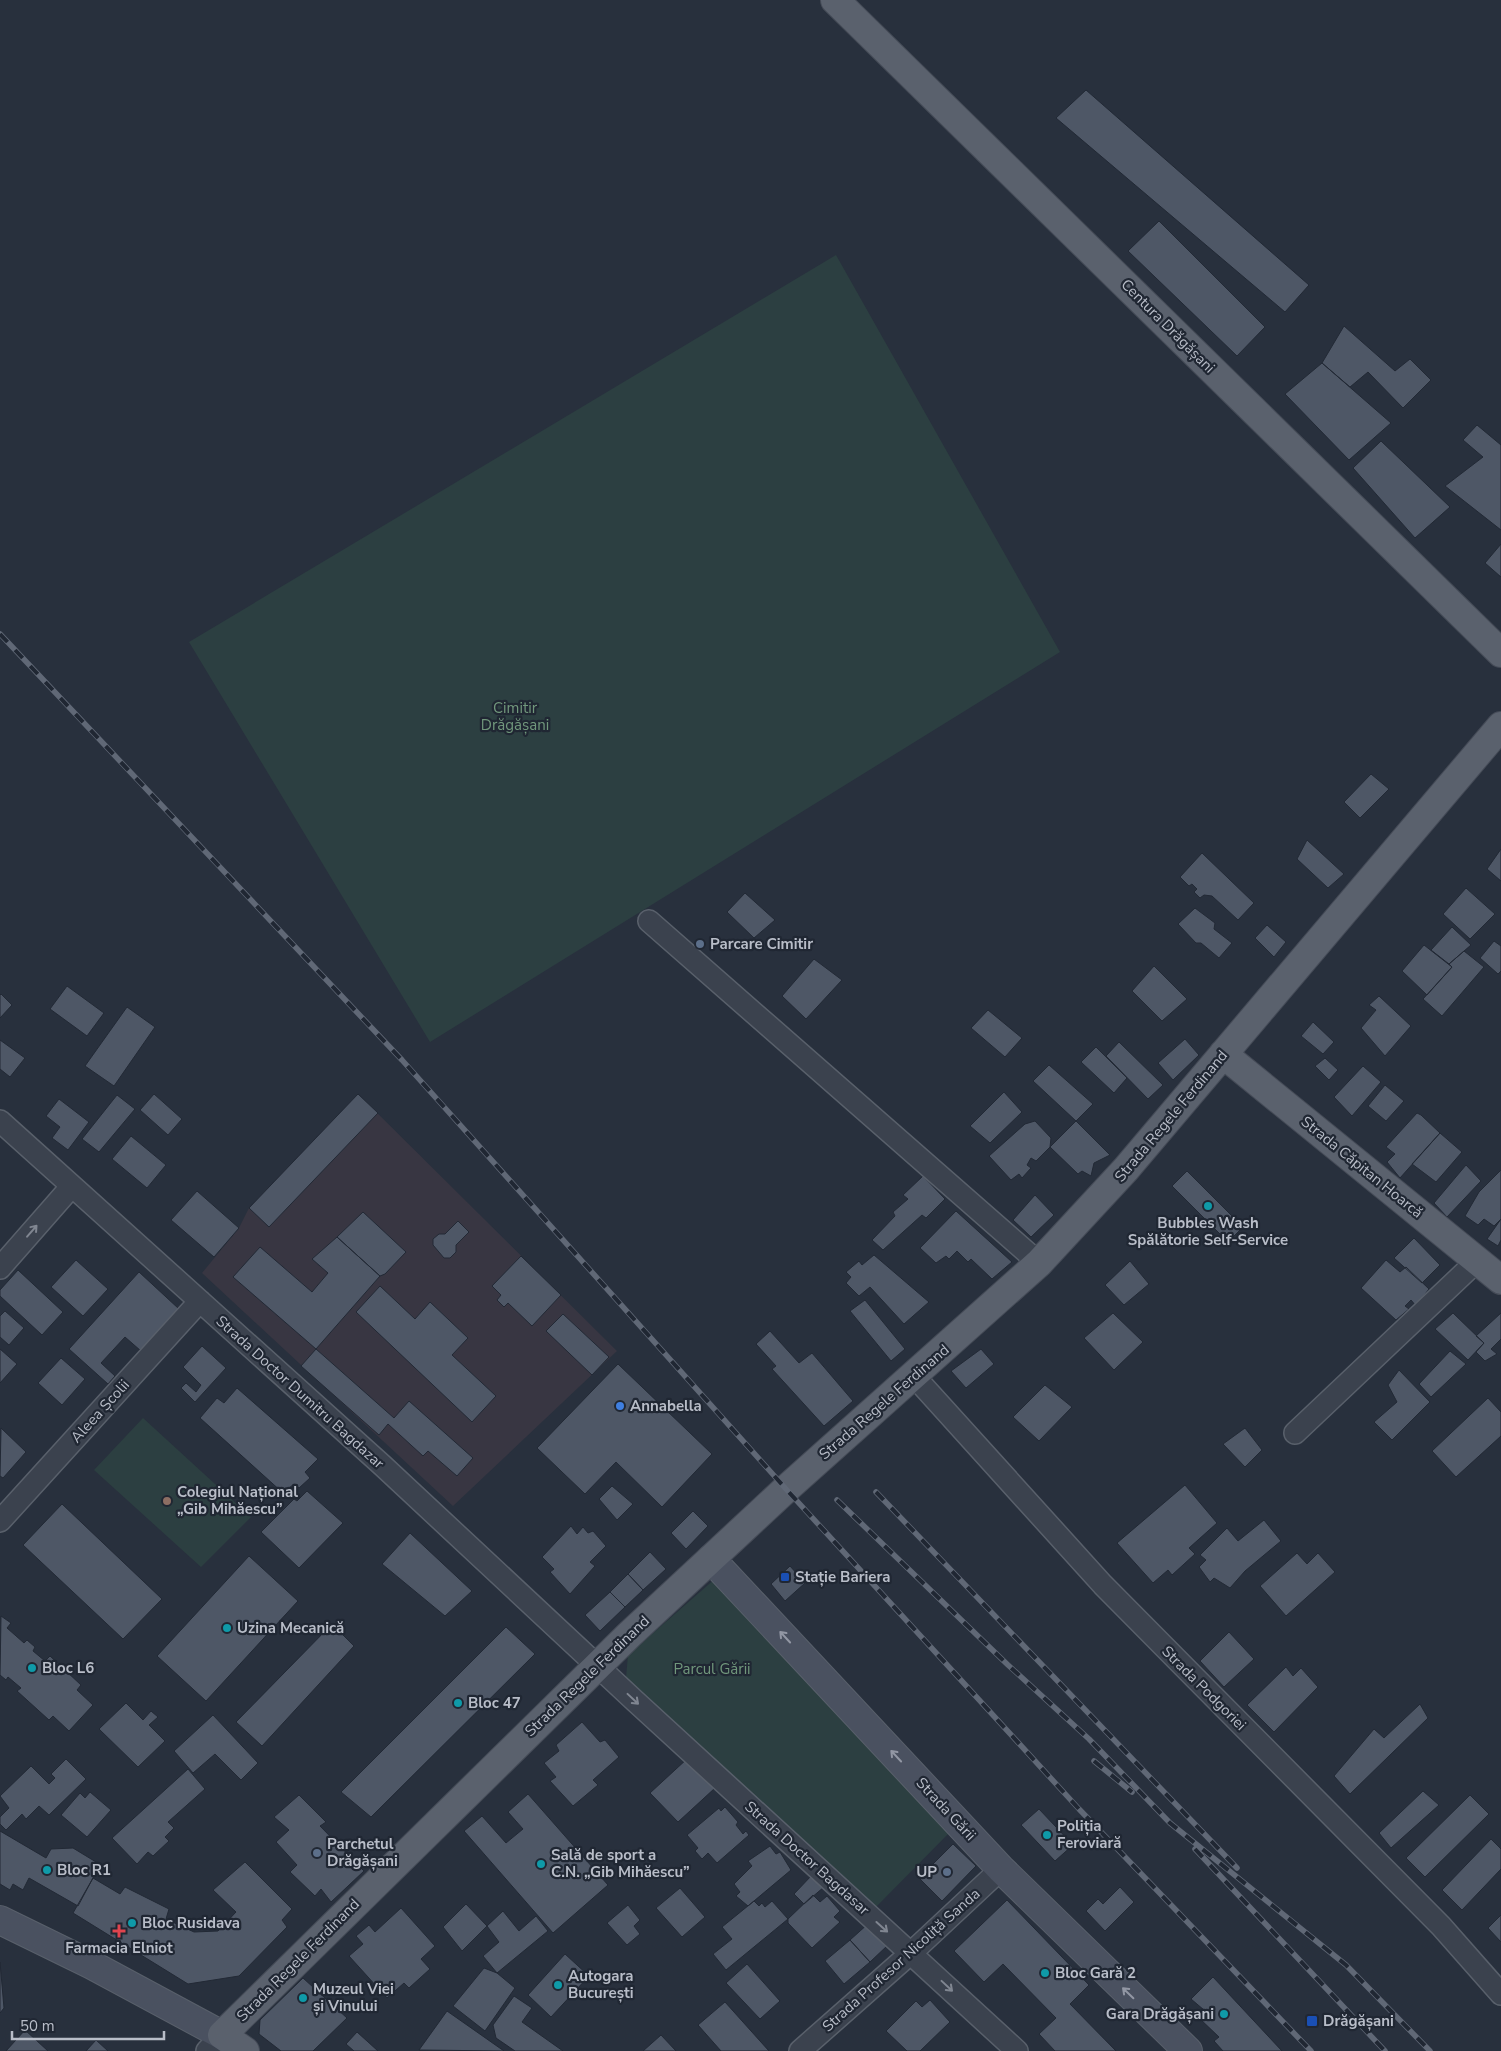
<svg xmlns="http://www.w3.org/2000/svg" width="1501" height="2051" viewBox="0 0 1501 2051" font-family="'Nunito Sans',sans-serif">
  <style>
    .medical { fill: #383642 }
    .green { fill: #2c3f41 }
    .building { fill: #4e5766; stroke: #222935 }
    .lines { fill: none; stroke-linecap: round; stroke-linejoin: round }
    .street-casing { stroke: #59606b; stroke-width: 24 }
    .secondary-casing { stroke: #59606b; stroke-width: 30 }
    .primary-casing { stroke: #454b57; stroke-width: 30 }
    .street { stroke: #3b424e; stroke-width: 21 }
    .secondary { stroke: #4a5160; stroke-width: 28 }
    .primary { stroke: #5a616d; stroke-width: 28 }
    .rail-casing { stroke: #606876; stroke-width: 5.5 }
    .rail { stroke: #202733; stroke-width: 4; stroke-dasharray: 11; stroke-linecap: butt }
    .oneway { stroke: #808691 }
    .oneway2 { stroke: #9297a4 }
    .service-dot { fill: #5c6f8a; stroke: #202733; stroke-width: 2 }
    .culture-dot { fill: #0f9aa8; stroke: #202733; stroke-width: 2 }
    .shop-dot { fill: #3f7fe0; stroke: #202733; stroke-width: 2 }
    .education-dot { fill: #8d6e63; stroke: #202733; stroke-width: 2 }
    .transit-dot { fill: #1a4fb4; stroke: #202733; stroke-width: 2 }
    .health-dot { fill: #e0444e; stroke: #202733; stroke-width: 2 }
    .labels { text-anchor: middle; stroke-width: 4.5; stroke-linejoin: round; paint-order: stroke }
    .street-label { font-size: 15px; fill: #b8bdc8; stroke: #202733 }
    .park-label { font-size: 15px; fill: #71977c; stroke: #202733 }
    .poi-label { font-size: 15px; font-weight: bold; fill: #b8bdc8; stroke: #202733; text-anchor: start }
  </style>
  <rect width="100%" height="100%" fill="#28303d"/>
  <path class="medical" d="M358 1094 617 1351 453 1506 202 1273 239 1228 249 1208Z"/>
  <path class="green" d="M836 255 1060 652 430 1042 189 642Z
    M143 1418 251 1517 201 1567 94 1470Z
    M716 1578 951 1831 876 1907 626 1678 628 1655Z"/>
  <path class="building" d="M1086 90 1309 285 1285 312 1056 118Z
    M1159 221 1265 327 1237 356 1128 251Z
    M1344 326 1395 371 1410 359 1431 380 1403 408 1368 372 1350 387 1322 363Z
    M1322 363 1391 423 1349 460 1285 394Z
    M1477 425 1501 445V530L1445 486 1483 457 1463 440Z
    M1381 441 1450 507 1415 538 1353 468Z
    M1501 544V577L1485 563Z
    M1371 774 1389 789 1360 818 1344 802Z
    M1307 840 1344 874 1328 888 1297 859Z
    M1501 849V881L1487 869Z
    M1202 853 1254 903 1238 920 1212 896 1204 895 1200 898 1194 892 1197 889 1192 884 1189 886 1180 877Z
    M1466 888 1495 914 1470 939 1443 914Z
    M745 893 775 920 754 938 727 912Z
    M1195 908 1215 923 1214 929 1232 943 1219 958 1201 943H1196L1178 924Z
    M1267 925 1286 942 1274 957 1255 938Z
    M1452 927 1471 945 1449 964 1431 950Z
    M1494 941 1501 946V971L1498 974 1480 958Z
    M1424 945 1452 967 1427 995 1402 971Z
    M1464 951 1484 967 1442 1016 1423 999 1452 967 1449 964Z
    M814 959 842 980 806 1019 782 996Z
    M1154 966 1187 999 1162 1021 1132 991Z
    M67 986 104 1013 87 1036 50 1009Z
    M1 994 12 1005 0 1018V995Z
    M1379 996 1411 1026 1385 1056 1361 1028 1376 1010 1369 1005Z
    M127 1007 155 1027 114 1086 85 1066Z
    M988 1010 1022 1038 1005 1057 971 1028Z
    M1313 1022 1334 1042 1323 1054 1301 1036Z
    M1185 1039 1199 1055 1173 1080 1158 1063Z
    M0 1040 25 1058 10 1077 0 1069Z
    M1119 1042 1163 1085 1148 1099 1106 1056Z
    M1096 1047 1127 1078 1114 1093 1081 1062Z
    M1325 1058 1338 1070 1329 1080 1315 1066Z
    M1049 1065 1093 1104 1076 1121 1033 1081Z
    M1363 1066 1381 1082 1352 1116 1334 1097Z
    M1385 1085 1404 1101 1386 1121 1368 1106Z
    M1004 1092 1022 1112 990 1143 970 1126Z
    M154 1094 182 1119 168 1135 140 1110Z
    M358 1094 378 1113 269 1227 249 1208Z
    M117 1095 135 1109 99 1152 82 1139Z
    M59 1099 89 1122 68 1150 52 1138 60 1127 46 1116Z
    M1417 1113 1421 1115 1440 1133 1400 1178 1387 1162 1395 1154 1386 1147Z
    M1035 1121 1051 1138 1050 1147 1036 1161 1031 1158 1027 1165 1031 1168 1022 1178 1019 1174 1011 1180 989 1156 1025 1124Z
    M1076 1121 1110 1155 1094 1163 1091 1176 1082 1171 1078 1174 1050 1147Z
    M1440 1133 1462 1152 1436 1182 1412 1164Z
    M131 1136 166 1165 147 1188 112 1159Z
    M1466 1165 1481 1181 1447 1217 1434 1203Z
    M1501 1170V1219L1494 1226 1484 1219 1478 1225 1465 1216 1479 1192Z
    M1187 1171 1243 1227 1228 1242 1172 1186Z
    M923 1176 945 1199 926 1218 922 1215 883 1250 872 1240 895 1216 893 1212 908 1199 903 1195Z
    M197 1191 239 1228 214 1257 171 1220Z
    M1035 1195 1054 1215 1031 1237 1013 1220Z
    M956 1211 1012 1262 992 1279 971 1259 968 1262 957 1251 949 1259 946 1256 936 1263 920 1248Z
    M363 1212 406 1252 385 1274 380 1276 337 1237Z
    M1501 1219V1240L1498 1246 1487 1239Z
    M458 1221 469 1232 456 1245V1252L450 1258H444L433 1245V1239L439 1234H445Z
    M337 1237 380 1276 316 1349 233 1277 260 1247 312 1292 328 1273 312 1259Z
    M1414 1238 1440 1265 1422 1283 1394 1258Z
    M874 1255 929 1302 904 1324 870 1287 859 1296 846 1283 851 1277 846 1272 859 1261 862 1265Z
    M521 1256 561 1295 532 1326 508 1303 504 1307 497 1300 501 1295 492 1286Z
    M76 1260 108 1289 83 1316 51 1287Z
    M1386 1260 1400 1272 1406 1267 1429 1289 1416 1306 1411 1300 1405 1306 1409 1309 1396 1320 1361 1288Z
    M1130 1261 1149 1284 1124 1305 1105 1285Z
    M18 1270 63 1312 42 1335 0 1296V1290Z
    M139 1272 179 1309 141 1351 125 1337 101 1363 115 1376 108 1384 69 1349Z
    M380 1286 415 1319 430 1302 468 1338 452 1355 496 1396 472 1422 356 1312Z
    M865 1300 905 1349 891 1361 850 1311Z
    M5 1311 24 1328 9 1345 0 1337V1316Z
    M1113 1313 1143 1342 1114 1370 1084 1338Z
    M1453 1313 1484 1343 1468 1360 1435 1329Z
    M1501 1313V1339L1491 1349 1497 1354 1485 1361 1476 1352 1484 1343 1476 1336Z
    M563 1314 609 1357 592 1375 546 1331Z
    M770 1331 799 1363 812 1353 853 1401 824 1426 772 1369 776 1366 756 1344Z
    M202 1346 226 1368 195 1402 181 1388 186 1383 196 1392 201 1385 183 1367Z
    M0 1349 17 1364 0 1383Z
    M316 1349 394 1418 409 1401 473 1458 457 1476 428 1451 423 1456 388 1424 379 1435 301 1366Z
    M981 1349 994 1364 966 1388 951 1371Z
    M1450 1351 1466 1364 1431 1397 1419 1384Z
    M61 1358 85 1379 62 1405 38 1383Z
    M618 1364 712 1454 662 1507 616 1462 585 1494 537 1448Z
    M1399 1370 1430 1402 1392 1440 1374 1422 1397 1402 1388 1385Z
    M1045 1385 1072 1407 1039 1441 1013 1417Z
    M237 1388 318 1459 305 1472 310 1478 299 1488 294 1484 283 1493 200 1418 217 1398 224 1403Z
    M1488 1398 1501 1412V1436L1456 1477 1432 1451Z
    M1 1428 26 1452 3 1478 0 1476Z
    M1245 1428 1262 1450 1245 1467 1223 1444Z
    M1185 1485 1217 1523 1189 1548 1195 1554 1172 1575 1168 1570 1153 1583 1117 1543Z
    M612 1486 633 1504 617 1520 599 1499Z
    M307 1491 343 1523 299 1568 261 1532 294 1499 297 1501Z
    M62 1504 162 1599 123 1639 23 1545Z
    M693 1511 708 1526 686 1549 671 1533Z
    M1264 1520 1281 1541 1245 1571 1230 1588 1214 1578 1210 1582 1199 1567 1206 1560 1200 1555 1227 1528 1238 1541Z
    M571 1526 577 1534 583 1527 588 1533 593 1531 606 1546 590 1562 595 1566 570 1594 550 1572 554 1569 542 1557Z
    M410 1533 472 1591 445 1616 382 1564Z
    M650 1552 666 1569 643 1590 628 1574Z
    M1297 1553 1307 1564 1318 1553 1335 1572 1286 1616 1260 1586Z
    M249 1556 298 1601 206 1701 157 1656Z
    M790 1566 805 1583 785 1601 771 1584Z
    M628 1574 643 1590 625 1607 610 1592Z
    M610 1592 625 1607 600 1631 585 1615Z
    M1 1616 11 1623 7 1628 24 1643 27 1640 35 1647 33 1651 45 1661 50 1656 81 1685 77 1690 93 1705 69 1731 53 1716 49 1720 17 1691 21 1688 8 1677 6 1680 0 1675Z
    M332 1624 354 1646 262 1746 236 1722Z
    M506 1627 535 1654 371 1817 341 1792Z
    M1229 1632 1254 1659 1224 1687 1200 1661Z
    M1286 1667 1293 1676 1301 1668 1318 1687 1274 1732 1247 1705Z
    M126 1703 143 1720 151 1711 158 1717 149 1725 165 1741 138 1767 99 1729Z
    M1420 1704 1428 1718 1350 1794 1334 1776 1374 1729 1384 1738Z
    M213 1715 258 1763 241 1780 215 1754 193 1773 174 1751Z
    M582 1722 600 1742 605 1740 619 1757 593 1780 598 1785 573 1806 550 1781 556 1777 544 1763 559 1751 556 1745Z
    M688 1758 715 1788 678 1822 650 1793Z
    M66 1759 86 1779 49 1815 39 1806 26 1819 22 1814 6 1830 0 1824V1817L9 1808 0 1796 31 1766 49 1784 55 1778 51 1774Z
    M188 1769 205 1789 168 1822 174 1828 165 1837 169 1841 153 1856 148 1852 137 1864 112 1838Z
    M1423 1791 1439 1805 1391 1848 1379 1833Z
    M90 1792 111 1810 87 1837 61 1815 80 1793 85 1798Z
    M528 1794 608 1885 553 1933 464 1831 482 1816 506 1843 523 1829 508 1812Z
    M299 1795 326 1822 320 1826 364 1871 331 1902 321 1889 315 1896 290 1872 297 1865 276 1842 289 1830 274 1817Z
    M1470 1795 1489 1814 1425 1877 1406 1858Z
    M725 1807 738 1822 736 1825 743 1834 746 1831 749 1835 717 1863 708 1853 702 1859 695 1851 698 1848 687 1835 719 1808 721 1811Z
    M1039 1809 1073 1845 1055 1861 1021 1825Z
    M0 1831 46 1858 51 1849 73 1848 96 1862 93 1878 78 1906 29 1878 23 1890 13 1884 10 1890 0 1884Z
    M1491 1839 1501 1849V1869L1462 1910 1442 1890Z
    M953 1844 976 1866 942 1901 919 1878Z
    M770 1846 776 1854 780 1852 791 1870 748 1906 736 1896 740 1892 734 1884 752 1866 748 1861Z
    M245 1862 292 1909 282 1920 287 1927 239 1976 188 1984 73 1913 93 1878 120 1894 125 1887 169 1909 166 1919 194 1932 218 1931 236 1912 213 1890Z
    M812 1875 824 1887 804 1904 794 1894Z
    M1120 1887 1134 1902 1105 1931 1086 1911 1098 1899 1103 1904Z
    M680 1888 705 1917 682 1937 656 1908Z
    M813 1895 820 1902 827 1896 840 1911 834 1917 840 1922 812 1948 788 1923V1919Z
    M1007 1900 1089 1985 1070 2004 1116 2051H1055L1039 2034 1056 2018 1003 1964 984 1982 954 1951Z
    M754 1901 759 1906 762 1903 765 1907 772 1901 788 1919 726 1970 713 1954 732 1939 722 1927Z
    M466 1904 487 1926 462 1951 443 1927Z
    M628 1905 640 1920 634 1926 640 1934 627 1945 607 1923Z
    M401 1908 435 1946 421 1959 430 1969 409 1988 404 1983 387 1998 349 1956 363 1944 356 1936 369 1925 375 1932Z
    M503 1911 519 1931 536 1916 548 1931 497 1973 483 1956 499 1942 487 1926Z
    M1501 1915V1942L1488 1928Z
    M869 1923 888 1945 870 1962 850 1940Z
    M850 1940 870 1962 844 1984 825 1961Z
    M565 1954 589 1976 551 2017 528 1995Z
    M0 1962 4 2008 0 2013Z
    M747 1964 780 2001 760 2019 726 1983Z
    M484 1968 497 1973 515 1988 485 2031 453 2006Z
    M1213 1977 1282 2051H1223L1214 2041 1219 2037 1199 2018 1204 2010 1191 1999Z
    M303 1978 347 2018 313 2051H281L259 2034 260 2020Z
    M514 1996 532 2008 522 2022 563 2051H515L496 2038 493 2025Z
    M930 2000 950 2022 920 2051H907L886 2031 916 2001 922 2007Z
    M725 2002 769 2051H721L698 2025Z
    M447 2011 504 2051 419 2050Z
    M25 2030 48 2051H6Z
    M357 2032 378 2051H354L346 2044Z
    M661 2035 676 2051H643Z
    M96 2040 108 2051H86Z"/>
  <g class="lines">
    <g class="street-casing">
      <path id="street" d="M649 921 1039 1263
        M0 1121 382 1465 635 1701 1017 2051
        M0 1268 71 1187
        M914 1376 1103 1585 1441 1926 1501 1994
        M1295 1433 1478 1260
        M0 1521 200 1301
        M207 2051 222 2035
        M800 2051 911 1953 1001 1869"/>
    </g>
    <g class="secondary-casing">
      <path id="secondary" d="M711 1559 1001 1869 1188 2051
        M0 1920 92 1965 222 2035"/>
    </g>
    <g class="primary-casing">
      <path id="primary" d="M835 0 1501 653
        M1223 1054 1501 1280
        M245 2051 222 2035 629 1635 786 1489 1039 1263 1126 1169 1501 726"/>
    </g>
    <use href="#street" class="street"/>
    <use href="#secondary" class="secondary"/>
    <use href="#primary" class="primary"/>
    <g class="rail-casing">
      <path id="rail" d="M0 634 402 1060 786 1489 1079 1809 1311 2051
        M876 1492 1237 1868
        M837 1500 1008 1665 1089 1739 1170 1823 1346 1965 1430 2051
        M1094 1761 1132 1792
        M1195 1849 1385 2051"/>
    </g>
    <use href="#rail" class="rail"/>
  </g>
  <defs><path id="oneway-shaft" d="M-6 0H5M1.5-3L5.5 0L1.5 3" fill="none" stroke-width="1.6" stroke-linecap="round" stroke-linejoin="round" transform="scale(1.25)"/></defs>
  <g class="oneway">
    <use href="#oneway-shaft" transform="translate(32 1231) rotate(-49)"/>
    <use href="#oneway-shaft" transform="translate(633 1699) rotate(43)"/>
    <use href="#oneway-shaft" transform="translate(882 1927) rotate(42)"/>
    <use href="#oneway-shaft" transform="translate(947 1986) rotate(43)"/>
  </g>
  <g class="oneway2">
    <use href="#oneway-shaft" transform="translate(785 1637) rotate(-133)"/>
    <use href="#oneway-shaft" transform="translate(896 1756) rotate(-133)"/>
    <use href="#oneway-shaft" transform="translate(1128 1993) rotate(-136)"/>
  </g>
  <g class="service-dot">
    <circle cx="700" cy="944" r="5"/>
    <circle cx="317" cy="1853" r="5"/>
    <circle cx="947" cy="1872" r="5"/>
  </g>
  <g class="culture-dot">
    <circle cx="1208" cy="1206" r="5"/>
    <circle cx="227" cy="1628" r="5"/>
    <circle cx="32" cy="1668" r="5"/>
    <circle cx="458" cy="1703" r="5"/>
    <circle cx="1047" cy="1835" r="5"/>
    <circle cx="541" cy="1864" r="5"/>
    <circle cx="47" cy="1870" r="5"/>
    <circle cx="132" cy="1923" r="5"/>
    <circle cx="1045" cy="1973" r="5"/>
    <circle cx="558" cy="1985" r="5"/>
    <circle cx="303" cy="1998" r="5"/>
    <circle cx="1224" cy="2014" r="5"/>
  </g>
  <circle class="shop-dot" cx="620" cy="1406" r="5"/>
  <circle class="education-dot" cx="167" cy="1501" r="5"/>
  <g class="transit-dot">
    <rect x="780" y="1572" width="10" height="10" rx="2.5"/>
    <rect x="1306" y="2015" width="12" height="12" rx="2.5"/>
  </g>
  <path class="health-dot" d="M116.5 1923.5h5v5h5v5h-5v5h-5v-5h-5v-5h5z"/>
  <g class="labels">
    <g class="street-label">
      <text transform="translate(1168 326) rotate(45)" y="5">Centura Drăgășani</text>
      <text transform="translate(1171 1116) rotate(-50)" y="5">Strada Regele Ferdinand</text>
      <text transform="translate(1362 1167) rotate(39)" y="5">Strada Căpitan Hoarcă</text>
      <text transform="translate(300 1392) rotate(42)" y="5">Strada Doctor Dumitru Bagdazar</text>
      <text transform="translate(884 1402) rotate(-41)" y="5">Strada Regele Ferdinand</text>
      <text transform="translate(100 1411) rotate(-48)" y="5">Aleea Școlii</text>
      <text transform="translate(587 1676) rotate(-44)" y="5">Strada Regele Ferdinand</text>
      <text transform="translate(1204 1688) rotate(45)" y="5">Strada Podgoriei</text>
      <text transform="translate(946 1809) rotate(47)" y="5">Strada Gării</text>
      <text transform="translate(807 1858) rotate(42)" y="5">Strada Doctor Bagdasar</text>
      <text transform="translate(298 1960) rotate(-45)" y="5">Strada Regele Ferdinand</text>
      <text transform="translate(901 1960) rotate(-42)" y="5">Strada Profesor Nicoliță Sanda</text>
    </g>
    <g class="park-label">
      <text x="515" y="713">Cimitir<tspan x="515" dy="17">Drăgășani</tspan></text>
      <text x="712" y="1674">Parcul Gării</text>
    </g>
    <g class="poi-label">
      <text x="710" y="949">Parcare Cimitir</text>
      <text x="1208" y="1228" text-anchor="middle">Bubbles Wash<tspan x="1208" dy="17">Spălătorie Self-Service</tspan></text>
      <text x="630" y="1411">Annabella</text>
      <text x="177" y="1497">Colegiul Național<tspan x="177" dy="17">„Gib Mihăescu”</tspan></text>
      <text x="795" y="1582">Stație Bariera</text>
      <text x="237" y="1633">Uzina Mecanică</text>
      <text x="42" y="1673">Bloc L6</text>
      <text x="468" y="1708">Bloc 47</text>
      <text x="1057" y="1831">Poliția<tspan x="1057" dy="17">Feroviară</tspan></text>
      <text x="327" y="1849">Parchetul<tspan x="327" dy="17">Drăgășani</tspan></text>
      <text x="551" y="1860">Sală de sport a<tspan x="551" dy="17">C.N. „Gib Mihăescu”</tspan></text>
      <text x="57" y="1875">Bloc R1</text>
      <text x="937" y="1877" text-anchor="end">UP</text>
      <text x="142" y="1928">Bloc Rusidava</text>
      <text x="119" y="1953" text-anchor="middle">Farmacia Elniot</text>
      <text x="1055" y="1978">Bloc Gară 2</text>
      <text x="568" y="1981">Autogara<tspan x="568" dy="17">București</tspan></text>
      <text x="313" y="1994">Muzeul Viei<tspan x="313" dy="17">și Vinului</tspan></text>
      <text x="1214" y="2019" text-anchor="end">Gara Drăgășani</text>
      <text x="1323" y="2026">Drăgășani</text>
    </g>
  </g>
  <path d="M12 2031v8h152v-8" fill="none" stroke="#b8bdc8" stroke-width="2.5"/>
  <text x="20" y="2031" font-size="15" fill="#b8bdc8" stroke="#202733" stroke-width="4" paint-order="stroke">50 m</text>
</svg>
